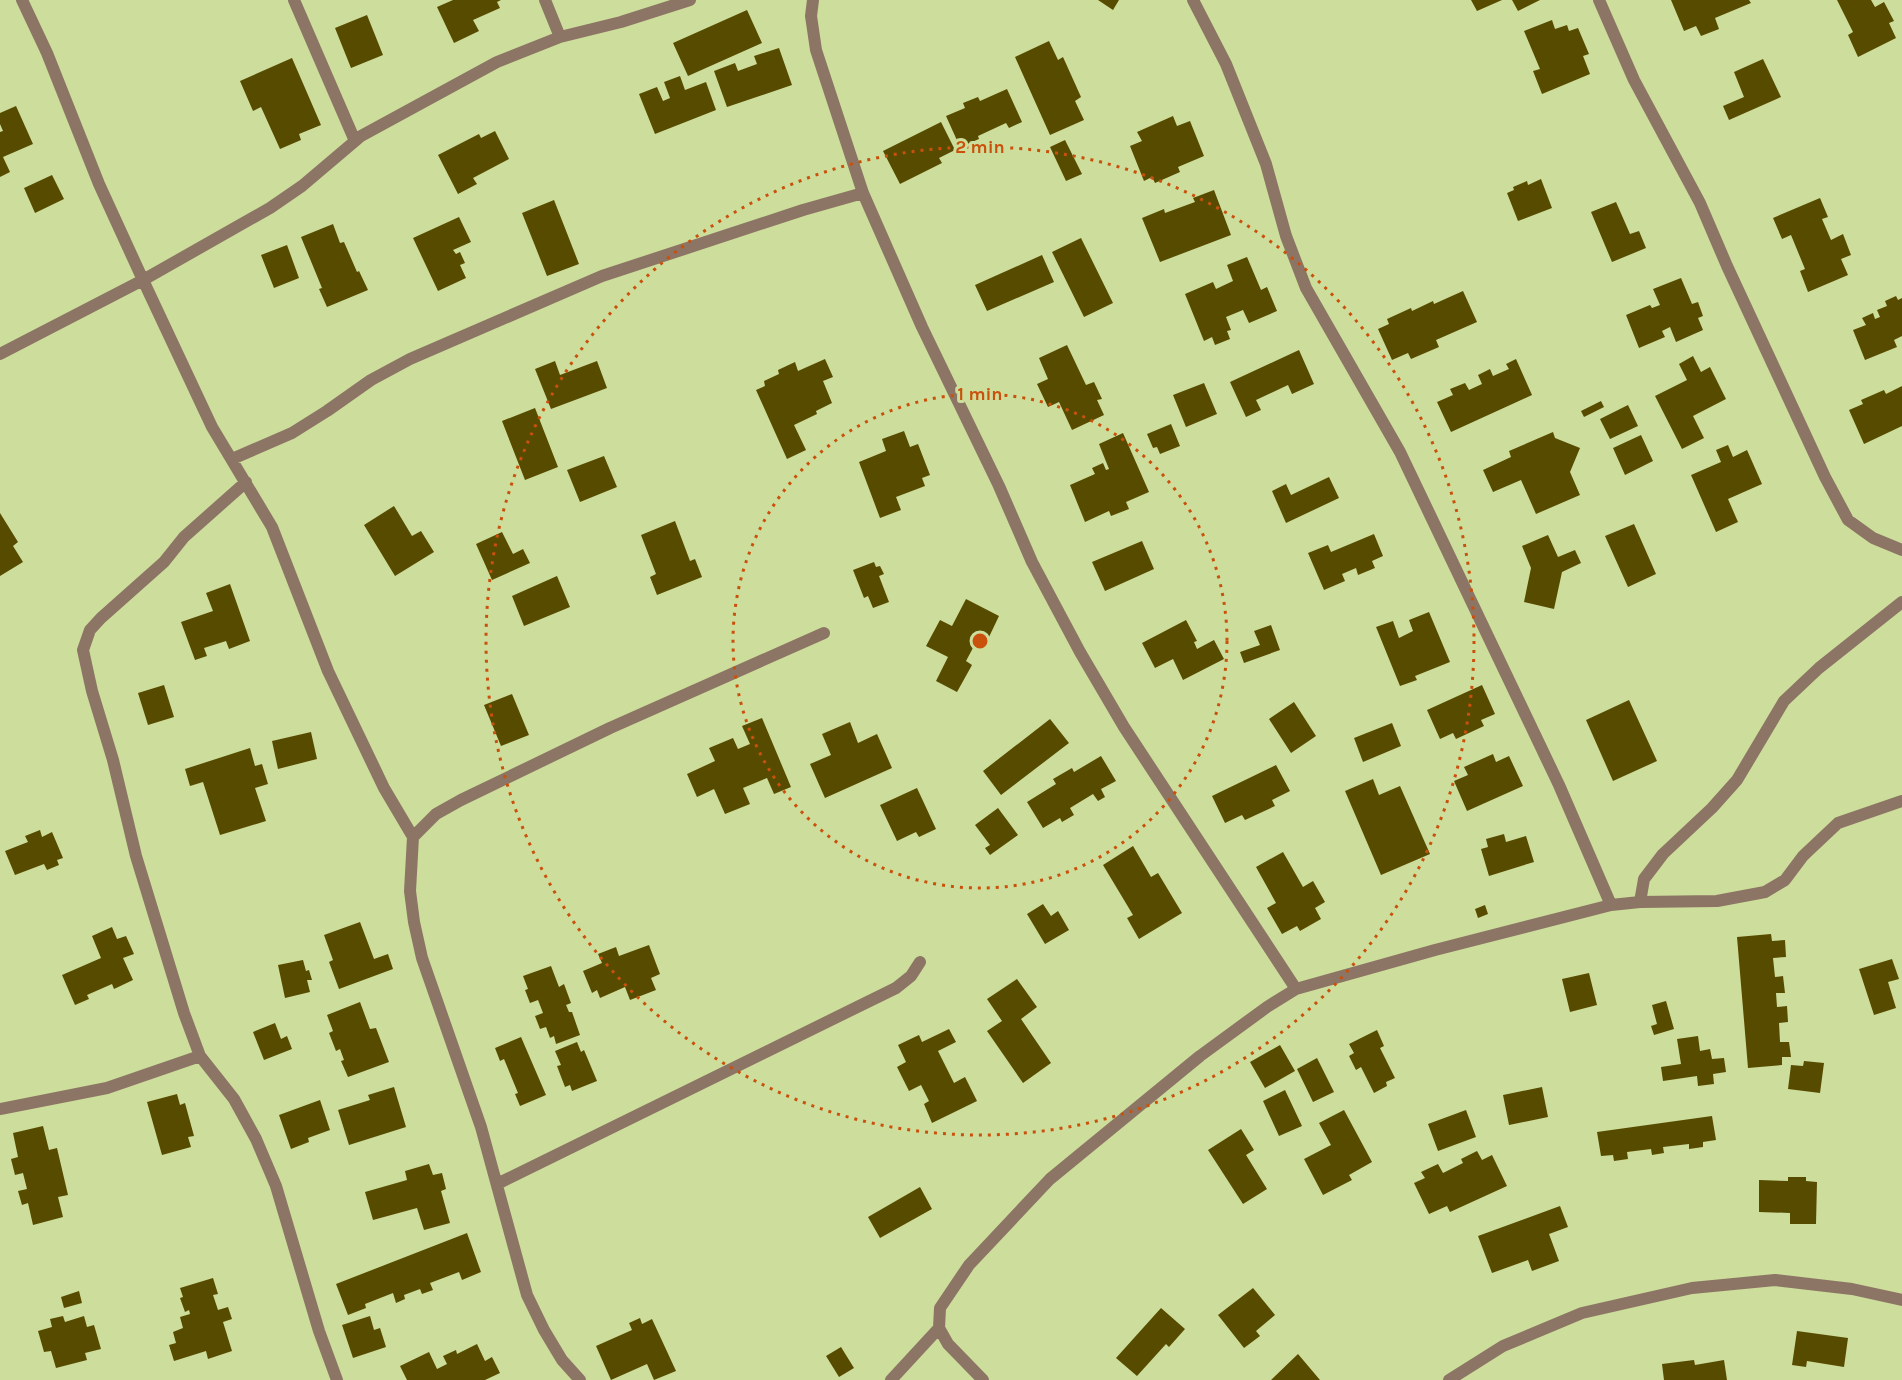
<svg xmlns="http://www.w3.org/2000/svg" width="1902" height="1380" viewBox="0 0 1902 1380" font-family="Karla,sans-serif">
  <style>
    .building { fill: #574b00 }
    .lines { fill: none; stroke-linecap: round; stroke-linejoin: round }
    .street { stroke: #8c7564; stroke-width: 12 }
    .ring { fill: none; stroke: #ca510b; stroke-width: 3; stroke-dasharray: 3 6 }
    .centre { fill: #ca510b; stroke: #cddd9c; stroke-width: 3 }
    .ring-label { font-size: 18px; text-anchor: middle; font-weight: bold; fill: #ca510b; stroke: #cddd9c; stroke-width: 6; stroke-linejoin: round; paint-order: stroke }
  </style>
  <rect width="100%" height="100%" fill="#cddd9c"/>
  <path class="building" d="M453 0H501L497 2 500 8 473 20 479 31 454 43 437 7Z
    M1098 0H1119L1113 10Z
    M1471 0H1502L1477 11Z
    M1512 0H1540L1518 11Z
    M1671 0H1749L1751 3 1715 18 1719 29 1701 36 1696 26 1684 31Z
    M1837 0H1871L1875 7 1884 2 1894 21 1889 23 1896 38 1858 57 1848 35 1853 32Z
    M747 10 762 43 688 76 673 43Z
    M367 15 383 55 351 68 335 28Z
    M1552 20 1555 29 1567 25 1569 31 1578 28 1589 54 1583 56 1590 74 1542 94 1533 71 1540 69 1524 31Z
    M1049 41 1058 60 1063 57 1081 97 1075 101 1084 120 1050 135 1015 57Z
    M779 48 792 85 727 107 714 71 735 63 738 71 757 64 754 56Z
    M292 58 321 125 299 134 301 140 280 149 261 107 253 111 240 81Z
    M1763 59 1781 97 1729 120 1723 106 1744 97 1734 72Z
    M680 76 685 90 706 82 716 110 655 134 639 94 657 87 663 101 670 98 664 82Z
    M1007 89 1022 122 1009 128 1006 123 978 136 979 139 960 147 946 116 965 108 963 103 978 97 980 101Z
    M16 106 33 144 3 157 10 172 0 177V132L3 131 0 124V113Z
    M1173 116 1177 126 1190 121 1204 156 1178 167 1180 172 1155 183 1152 177 1144 181 1130 146 1142 141 1137 132Z
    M941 122 955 150 939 158 942 163 900 184 883 151Z
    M495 131 509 159 473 178 477 184 458 194 438 155 479 134 481 138Z
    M1065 140 1082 174 1066 181 1050 147Z
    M52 175 64 199 35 213 24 188Z
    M1541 179 1552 208 1518 221 1507 193 1514 190 1513 187 1527 181 1528 185Z
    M1214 190 1231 235 1160 262 1142 218 1164 209 1165 213 1195 202 1193 198Z
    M1820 198 1828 217 1822 219 1831 240 1843 234 1851 255 1841 259 1848 275 1808 292 1800 271 1805 269 1791 235 1782 239 1773 218Z
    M554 200 579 264 547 276 522 213Z
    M1616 202 1630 234 1639 231 1646 248 1612 262 1591 212Z
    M459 217 471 242 453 250 456 254 460 252 465 263 460 265 466 278 438 291 413 238Z
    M333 224 340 243 344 242 357 272 359 271 368 290 327 307 319 289 322 288 301 237Z
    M1081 238 1113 303 1084 317 1052 252Z
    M287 245 299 278 274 288 261 255Z
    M1042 255 1054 282 987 311 975 285Z
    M1247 257 1261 290 1267 287 1277 311 1249 323 1243 310 1226 317 1231 330 1227 331 1230 339 1215 345 1212 337 1204 341 1185 294 1213 282 1216 289 1233 281 1227 265Z
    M1681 278 1692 304 1698 302 1703 316 1698 318 1703 330 1676 342 1670 327 1662 331 1665 337 1639 348 1626 315 1650 305 1652 308 1660 305 1653 289Z
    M1463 291 1477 322 1436 340 1439 347 1411 359 1408 353 1392 360 1378 329 1389 324 1387 319 1411 308 1412 311 1433 301 1434 304Z
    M1896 296 1898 300 1902 298V336L1894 340 1897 347 1865 360 1853 330 1866 325 1862 318 1873 313 1875 319 1880 317 1877 310 1887 306 1885 301Z
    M1067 345 1086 385 1094 382 1102 399 1097 400 1104 415 1072 430 1059 402 1048 407 1037 384 1048 379 1039 358Z
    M1299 350 1314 384 1292 394 1288 385 1256 400 1261 410 1246 417 1230 382Z
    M1693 356 1701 372 1710 367 1726 399 1693 416 1704 438 1682 449 1655 396 1687 380 1679 364Z
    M825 359 833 377 823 381 832 403 816 411 817 414 794 425 806 450 787 459 756 390 765 386 764 381 779 374 778 370 795 362 798 371Z
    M1516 359 1532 395 1451 432 1437 402 1453 395 1450 389 1465 383 1469 390 1482 384 1478 375 1490 369 1493 376 1509 369 1506 364Z
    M555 361 560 375 597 361 607 388 551 409 535 369Z
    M1204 383 1217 414 1186 427 1173 395Z
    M1902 386V426L1864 444 1849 410 1863 404 1861 400 1884 390 1886 394Z
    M1601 401 1604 407 1584 417 1581 411Z
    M1628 405 1638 426 1610 439 1600 419Z
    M535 408 558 467 525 480 502 421Z
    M1171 424 1180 446 1160 454 1157 447 1153 448 1147 434Z
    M904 431 910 447 918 444 930 475 922 478 925 486 896 497 901 510 880 518 859 462 886 451 882 439Z
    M1553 432 1555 438 1580 448 1570 472 1580 495 1536 514 1521 480 1493 492 1483 470 1511 457 1509 451Z
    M1123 433 1149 492 1126 502 1129 509 1111 516 1109 511 1085 522 1070 485 1095 474 1092 468 1103 463 1106 470 1109 469 1099 444Z
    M1641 435 1653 461 1625 475 1613 448Z
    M1728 445 1733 457 1747 450 1762 484 1728 499 1738 522 1716 532 1691 475 1721 462 1716 450Z
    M604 456 617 487 580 502 567 470Z
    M1329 477 1339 498 1286 523 1272 491 1286 484 1291 495Z
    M394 506 412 536 421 531 434 552 395 576 364 525Z
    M0 513 18 542 13 546 23 562 0 576Z
    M675 521 690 561 695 559 702 577 657 595 650 577 656 574 641 535Z
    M1634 524 1656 574 1628 587 1605 536Z
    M502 532 513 554 523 549 530 563 492 580 476 544Z
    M1374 534 1383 556 1372 561 1375 568 1358 575 1356 568 1342 574 1345 581 1324 590 1308 553 1328 545 1331 552Z
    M1548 535 1558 557 1575 550 1581 563 1562 572 1554 609 1524 602 1531 568 1522 546Z
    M1142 541 1154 569 1105 591 1092 562Z
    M874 562 876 567 880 566 884 574 879 576 889 602 873 608 868 596 864 598 853 570Z
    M557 576 570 607 524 626 512 596Z
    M230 584 250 641 229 649 226 641 204 648 207 656 195 660 181 622 213 611 206 593Z
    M966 599 999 616 989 637 981 633 966 661 972 665 957 692 936 681 948 657 926 646 940 620 952 626Z
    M1429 612 1450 662 1415 676 1417 680 1400 686 1376 627 1393 621 1399 638 1413 631 1409 620Z
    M1186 620 1197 641 1194 642 1197 649 1214 640 1224 659 1183 680 1173 659 1155 668 1142 643Z
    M1271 625 1280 650 1244 663 1240 652 1260 645 1254 631Z
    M164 685 174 717 148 725 138 693Z
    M1482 685 1495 714 1481 720 1484 726 1456 739 1453 733 1440 739 1427 710Z
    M512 694 529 735 501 746 484 705Z
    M1629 700 1657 761 1613 781 1586 720Z
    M1294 702 1316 736 1291 753 1269 719Z
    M762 718 791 787 774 794 767 778 743 788 750 804 725 814 714 789 697 797 687 774 715 761 709 748 733 738 738 749 750 744 742 726Z
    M1050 719 1069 743 1001 795 983 771Z
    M850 722 858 743 877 734 892 768 825 798 810 764 831 755 822 734Z
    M1392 723 1401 746 1363 762 1354 738Z
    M311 732 317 759 278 769 272 741Z
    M250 748 255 766 262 764 268 784 255 788 266 821 220 835 203 782 190 786 185 769Z
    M1493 754 1496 762 1509 756 1523 786 1467 811 1454 781 1468 775 1464 767Z
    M1101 756 1116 781 1101 789 1105 797 1098 801 1093 794 1070 808 1074 815 1062 822 1060 818 1043 828 1027 802 1056 784 1053 779 1072 768 1074 772Z
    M1276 765 1290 791 1272 800 1275 806 1245 820 1242 815 1225 823 1212 796Z
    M1373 779 1379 795 1400 786 1430 854 1381 875 1345 791Z
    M917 788 936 829 919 837 916 832 897 841 880 805Z
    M998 808 1018 835 990 855 985 848 990 845 975 825Z
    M40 830 42 837 52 832 63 858 57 860 59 865 47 870 44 864 15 875 5 851 28 842 25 836Z
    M1504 834 1506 842 1526 836 1534 862 1489 876 1481 849 1488 847 1486 839Z
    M1133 846 1151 877 1158 873 1182 913 1139 939 1127 918 1133 915 1103 865Z
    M1283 852 1303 887 1313 881 1325 902 1315 908 1321 919 1300 931 1297 926 1282 934 1267 908 1276 903 1256 867Z
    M1043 904 1051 916 1058 911 1069 930 1045 944 1027 914Z
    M1485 905 1488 914 1478 918 1475 909Z
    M360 922 374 959 388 954 393 969 339 989 329 962 333 960 324 935Z
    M112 927 117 939 126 936 134 954 123 958 133 980 114 989 112 984 87 995 89 999 75 1005 62 975 101 958 92 936Z
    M1771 934 1772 941 1785 940 1786 957 1773 958 1775 977 1783 976 1785 993H1776L1777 1007 1787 1006 1788 1022 1779 1023 1780 1042H1789L1791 1057H1782V1065L1748 1068 1737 937Z
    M649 945 660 974 651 978 656 990 630 1000 625 987 600 998 597 990 592 993 583 971 602 963 598 954 616 947 619 956Z
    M1892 959 1899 979 1888 982 1896 1008 1874 1015 1859 969Z
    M303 960 306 971 309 970 312 980H307L310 992 285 998 278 965Z
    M551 966 559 987 564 984 571 1003 566 1005 569 1012H572L580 1035 556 1044 554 1036 550 1038 546 1027 540 1029 535 1016 543 1013 538 1000 530 1003 525 990 528 989 523 976Z
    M1589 973 1597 1005 1570 1012 1562 979Z
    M1017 979 1037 1007 1021 1019 1051 1063 1023 1083 987 1031 1002 1021 987 999Z
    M1666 1001 1674 1029 1654 1035 1651 1026 1657 1024 1652 1005Z
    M360 1002 370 1029 376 1028 389 1062 348 1077 341 1061 344 1060 340 1049 336 1051 329 1033 333 1031 327 1015Z
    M275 1023 281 1039 287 1036 292 1049 264 1060 253 1032Z
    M949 1029 956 1042 938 1051 954 1083 965 1077 977 1101 932 1123 924 1104 929 1101 921 1085 909 1091 897 1067 906 1062 898 1045 919 1035 922 1042Z
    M1377 1030 1384 1046 1380 1048 1395 1078 1386 1082 1387 1086 1374 1093 1361 1067 1356 1070 1349 1056 1354 1053 1349 1044Z
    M1698 1036 1700 1051 1710 1049 1712 1059 1724 1058 1726 1072 1713 1074 1714 1084 1698 1086 1697 1076 1663 1081 1661 1067 1681 1064 1677 1039Z
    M521 1037 546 1095 520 1106 515 1094 518 1093 504 1059 500 1061 495 1048Z
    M577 1042 581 1052 584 1050 597 1081 572 1091 570 1085 565 1087 560 1074 557 1066 561 1065 555 1051Z
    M1280 1045 1295 1071 1265 1088 1250 1062Z
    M1317 1058 1334 1092 1313 1102 1297 1069Z
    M1804 1061 1824 1063 1820 1093 1788 1089 1791 1065 1803 1066Z
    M394 1087 406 1127 349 1145 338 1110 370 1100 368 1095Z
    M1542 1087 1548 1117 1509 1125 1503 1095Z
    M1285 1090 1302 1126 1279 1136 1263 1101Z
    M177 1094 180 1105 185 1103 194 1136 188 1137 191 1147 162 1155 147 1102Z
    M320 1100 330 1130 308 1138 309 1142 291 1149 279 1115Z
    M1344 1110 1372 1162 1349 1175 1352 1180 1323 1195 1304 1159 1331 1145 1319 1123Z
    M1466 1110 1476 1137 1438 1151 1428 1124Z
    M1712 1116 1716 1140 1703 1142V1147L1689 1149V1144L1663 1147 1664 1153 1652 1155 1651 1149 1627 1152 1628 1159 1614 1161 1613 1155 1601 1156 1597 1132Z
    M43 1126 49 1150 57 1148 68 1195 58 1197 63 1217 33 1225 28 1203 22 1205 18 1191 27 1189 23 1173 15 1175 11 1159 18 1157 13 1133Z
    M1241 1129 1254 1150 1246 1155 1267 1189 1243 1204 1208 1150Z
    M1477 1151 1482 1160 1492 1155 1507 1186 1450 1212 1447 1206 1429 1214 1414 1183 1425 1178 1421 1172 1438 1164 1443 1173 1463 1163 1461 1159Z
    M429 1164 433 1175 442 1173 446 1189 441 1191 450 1223 424 1230 417 1208 373 1220 365 1192 407 1180 405 1171Z
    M1788 1177H1806V1181L1817 1182 1816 1224H1790V1213L1759 1212V1180L1788 1181Z
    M920 1187 932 1209 880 1238 868 1217Z
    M1560 1206 1568 1227 1549 1234 1559 1261 1532 1271 1528 1260 1492 1273 1478 1236Z
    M467 1233 481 1272 462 1280 459 1272 430 1283 433 1290 422 1294 420 1289 404 1295 405 1299 396 1303 393 1293 365 1304 366 1308 348 1315 336 1284Z
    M213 1278 218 1294 213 1295 218 1310 228 1307 232 1319 223 1322 232 1351 208 1359 206 1351 174 1361 169 1345 176 1343 173 1332 183 1328 180 1317 190 1314 189 1310 185 1312 180 1298 183 1297 180 1288Z
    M1253 1288 1275 1315 1256 1331 1260 1336 1244 1348 1218 1315Z
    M79 1291 82 1303 64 1308 61 1297Z
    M1161 1308 1185 1329 1169 1347 1166 1344 1137 1376 1116 1358Z
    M63 1316 65 1322 84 1316 87 1327 94 1325 101 1349 85 1353 87 1360 56 1368 51 1351 44 1352 38 1331 52 1327 50 1319Z
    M370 1316 374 1330 380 1328 386 1347 353 1358 342 1325Z
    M640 1318 642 1324 652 1319 676 1371 654 1380 647 1364 611 1380 596 1346 632 1330 629 1323Z
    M1797 1331 1848 1338 1844 1367 1807 1361 1806 1367 1792 1365Z
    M477 1344 485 1361 492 1357 500 1373 485 1380H407L400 1366 429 1352 437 1369 447 1364 443 1356 456 1350 457 1354Z
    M841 1347 854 1368 839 1377 826 1356Z
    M1298 1354 1320 1380H1271Z
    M1694 1360 1695 1365 1724 1360 1727 1380H1664L1662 1364Z"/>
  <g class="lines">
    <path class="street" d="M22 0 47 53 99 184 143 280 212 427 272 527 328 671 384 788 413 837 410 891 414 922 422 958 481 1127 527 1295 544 1330 562 1360 580 1380
      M294 0 355 141
      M545 0 560 37
      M813 0 811 16 816 50 863 193 922 327 999 486 1032 562 1080 652 1124 727 1296 989
      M1193 0 1226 64 1266 164 1286 236 1306 288 1400 452 1559 785 1611 905
      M1599 0 1634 80 1700 203 1727 266 1825 477 1848 520 1873 538 1902 550
      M0 354 143 280 270 208 302 186 361 136 497 62 560 37 621 22 690 0
      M232 459 292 433 327 411 371 380 410 359 602 276 803 210 863 193
      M246 482 184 537 164 562 101 618 90 630 83 650 92 691 113 760 136 856 184 1013 200 1056 234 1099 256 1139 276 1186 319 1331 337 1380
      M413 837 436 814 461 800 610 728 824 633
      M1640 902 1644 879 1663 854 1712 808 1737 780 1784 701 1819 668 1902 602
      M0 1109 107 1088 200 1056
      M497 1184 896 988 911 976 920 962
      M891 1380 939 1328
      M983 1380 948 1344 939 1328 940 1308 969 1265 1050 1179 1200 1056 1267 1007 1296 989 1435 950 1611 905 1640 902 1717 901 1765 892 1785 880 1803 856 1838 823 1902 801
      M1449 1380 1503 1346 1582 1313 1692 1288 1775 1280 1852 1289 1902 1300"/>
  </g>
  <g class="ring">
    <circle cx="980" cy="641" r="247"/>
    <circle cx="980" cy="641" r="494"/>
  </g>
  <circle cx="980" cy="641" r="9" class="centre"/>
  <g class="ring-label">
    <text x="980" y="153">2 min</text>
    <text x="980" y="400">1 min</text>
  </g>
</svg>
